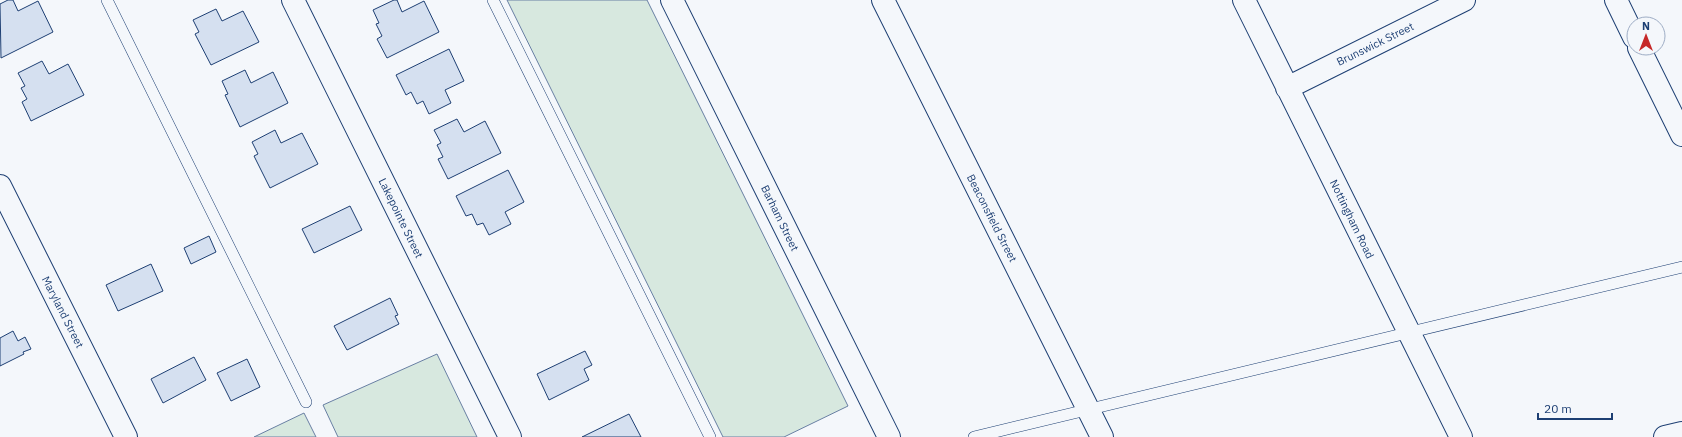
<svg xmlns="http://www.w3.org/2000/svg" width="1682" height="437" viewBox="0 0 1682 437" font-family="'IBM Plex Sans',sans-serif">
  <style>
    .green { fill: #d7e8df; stroke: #687fa3 }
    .building { fill: #d5e0f0; stroke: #1d3f73 }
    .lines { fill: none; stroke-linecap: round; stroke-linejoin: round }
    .service-casing { stroke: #1d3f73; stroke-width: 12 }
    .minor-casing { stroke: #1d3f73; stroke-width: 24 }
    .secondary-casing { stroke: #1d3f73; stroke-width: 24 }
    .service { stroke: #f4f7fb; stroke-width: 11 }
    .minor { stroke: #f4f7fb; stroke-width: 22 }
    .secondary { stroke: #f4f7fb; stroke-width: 22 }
    .labels { text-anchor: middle; stroke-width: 3; stroke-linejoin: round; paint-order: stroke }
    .street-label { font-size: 11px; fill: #1d3f73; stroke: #f4f7fb }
  </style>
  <rect width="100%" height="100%" fill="#f4f7fb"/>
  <path class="green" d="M507 0H647L848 406 784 437H723Z
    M437 354 477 437H338L323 405Z
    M304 413 316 437H254Z"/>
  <path class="building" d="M8 0H13L18 11 38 1 53 32 1 58 0 4Z
    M394 0H397L402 12 424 1 439 32 387 58 377 39 382 36 376 24 379 23 373 10Z
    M216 9 222 21 243 11 259 42 211 65 195 34 199 32 193 20Z
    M449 49 464 81 445 90 451 103 429 114 423 101 417 104 411 92 406 95 396 75Z
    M42 61 49 74 68 64 84 95 31 121 22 102 27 99 21 88 25 86 18 73Z
    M245 70 251 83 273 72 288 103 240 127 225 95 228 94 222 81Z
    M457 119 464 132 485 121 501 153 448 179 438 159 443 157 437 145 441 143 434 130Z
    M275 130 281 143 302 133 318 164 270 188 254 156 258 154 252 142Z
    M508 170 524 202 505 212 511 224 489 235 483 223 477 225 472 214 466 216 456 196Z
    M350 206 362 230 314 253 302 229Z
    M209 236 216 252 191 264 184 248Z
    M151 264 163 291 118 311 106 285Z
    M390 298 398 315 395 316 399 324 347 350 334 326Z
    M13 331 18 341 25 337 31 349 23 352 24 354 0 366V338Z
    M585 351 592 365 584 369 589 380 549 400 537 374Z
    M194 357 206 380 163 403 151 379Z
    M247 359 260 387 231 401 217 373Z
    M629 414 641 437H582Z"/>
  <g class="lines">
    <g class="service-casing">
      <path id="service" d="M107 0 306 402
        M493 0 710 437
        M974 437 1682 267"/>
    </g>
    <g class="minor-casing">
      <path id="minor" d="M293 0 510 437
        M672 0 889 437
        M883 0 1102 437
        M1244 0 1461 437
        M1616 0 1634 37
        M1639 48 1682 135
        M1287 88 1464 0
        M0 186 126 437"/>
    </g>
    <g class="secondary-casing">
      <path id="secondary" d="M1665 437 1682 433"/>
    </g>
    <use href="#service" class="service"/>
    <use href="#minor" class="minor"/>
    <use href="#secondary" class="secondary"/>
  </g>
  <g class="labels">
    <g class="street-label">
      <text transform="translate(1375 44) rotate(-26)" y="4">Brunswick Street</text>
      <text transform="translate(401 218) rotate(64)" y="4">Lakepointe Street</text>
      <text transform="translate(780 218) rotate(64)" y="4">Barham Street</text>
      <text transform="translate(992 218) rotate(63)" y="4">Beaconsfield Street</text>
      <text transform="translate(1352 219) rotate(64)" y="4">Nottingham Road</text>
      <text transform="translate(63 312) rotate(63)" y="4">Maryland Street</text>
    </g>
  </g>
  <g transform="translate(1646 36)"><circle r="19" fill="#f4f7fb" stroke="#9eadc5"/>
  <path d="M0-3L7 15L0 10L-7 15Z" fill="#c62828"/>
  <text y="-6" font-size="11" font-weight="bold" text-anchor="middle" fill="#1d3f73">N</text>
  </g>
  <path d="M1538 413v6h74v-6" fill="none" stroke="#1d3f73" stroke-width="2"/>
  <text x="1544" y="413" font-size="12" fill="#1d3f73" stroke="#f4f7fb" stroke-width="3" paint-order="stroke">20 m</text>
</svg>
